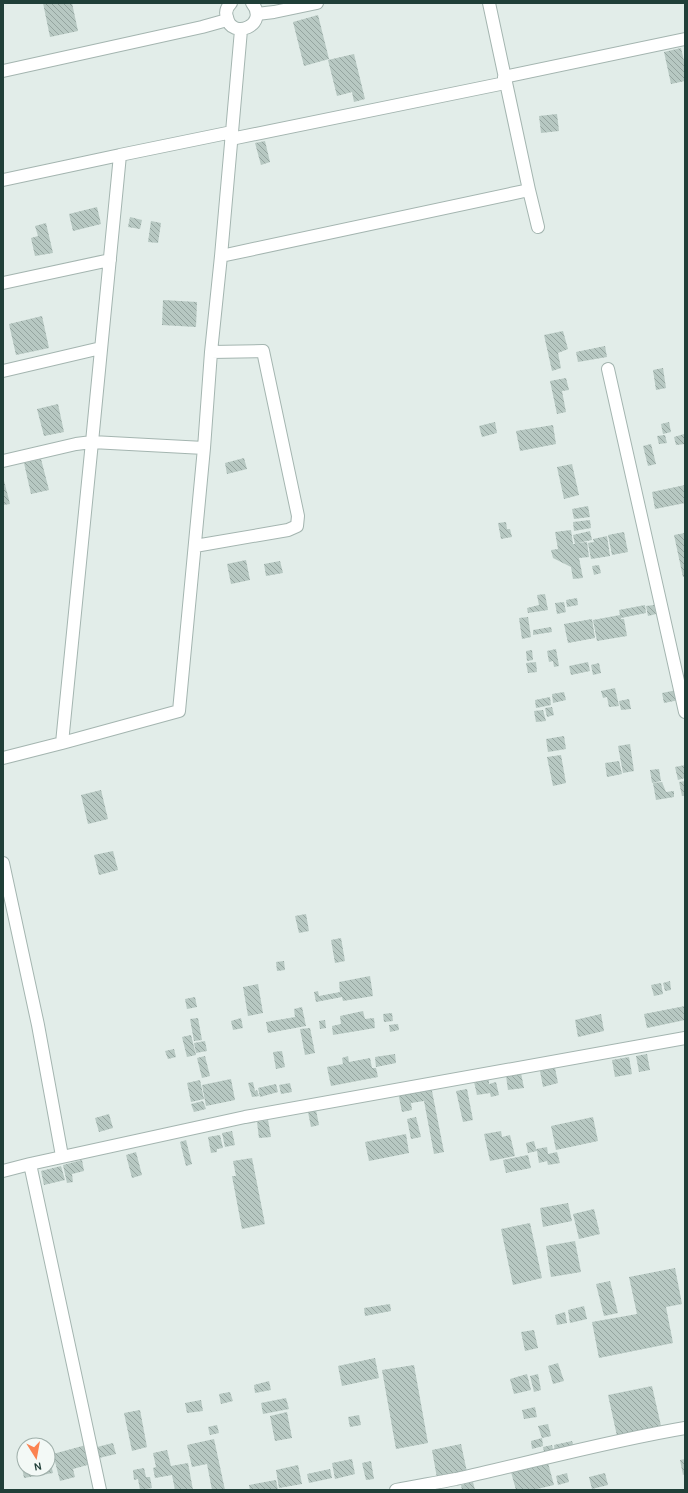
<svg xmlns="http://www.w3.org/2000/svg" width="688" height="1493" viewBox="0 0 688 1493" font-family="Karla,sans-serif">
  <style>
    .building { fill: url(#building-back-hatch) }
    .lines { fill: none; stroke-linecap: round; stroke-linejoin: round }
    .street-casing { stroke: #a4b5b0; stroke-width: 14 }
    .street { stroke: #fff; stroke-width: 12 }
  </style>
  <defs>
    <pattern id="building-back-hatch" width="6" height="6" patternUnits="userSpaceOnUse"><rect width="6" height="6" fill="#b7c8c2"/><path d="M-1 5l2 2M0 0l6 6M5-1l2 2" fill="none" stroke="#94a49f"/></pattern>
  </defs>
  <rect width="100%" height="100%" fill="#e2ede9"/>
  <path class="building" d="M43 3H72L78 31 50 37Z
    M318 15 329 59 304 66 293 22Z
    M681 48 685 65V81L671 84 664 52Z
    M354 54 365 99 354 102 352 92 337 96 328 60Z
    M557 114 559 131 541 133 539 116Z
    M265 141 270 162 261 165 255 143Z
    M97 207 101 224 73 231 69 214Z
    M130 217 142 220 140 229 128 227Z
    M151 221 161 223 158 243 148 242Z
    M46 223 53 253 35 256 31 238 38 236 35 226Z
    M163 300 197 302 196 327 162 325Z
    M42 316 49 348 16 355 9 324Z
    M563 331 568 349 558 353 561 368 552 371 544 335Z
    M605 346 607 357 578 362 576 352Z
    M663 368 666 388 656 390 653 370Z
    M566 378 569 390 562 391 566 412 557 414 550 381Z
    M58 404 64 432 44 436 37 409Z
    M495 422 497 433 482 437 479 426Z
    M669 422 671 432 663 434 661 424Z
    M553 425 556 444 520 451 516 431Z
    M684 434 685 444 676 445 674 437Z
    M665 435 667 443 659 444 657 436Z
    M651 444 656 464 648 466 643 446Z
    M244 458 247 469 227 474 225 463Z
    M41 459 49 490 31 494 24 463Z
    M572 464 579 495 564 499 557 467Z
    M3 477 10 504 3 505Z
    M685 485V503L655 509 652 492Z
    M588 506 590 517 574 519 572 509Z
    M590 520 591 528 574 531 573 522Z
    M506 522 507 529H510L512 537 501 539 498 523Z
    M571 530 573 544H575L573 535 590 531 592 540 577 543 587 542 589 557 579 558 583 578 573 579 571 567 553 558 551 550 558 549 555 532Z
    M624 532 628 552 612 555 608 535Z
    M685 533V577H683L674 535Z
    M607 536 610 556 591 559 588 543 594 542 593 539Z
    M246 560 250 580 231 584 227 564Z
    M280 561 283 573 266 576 264 564Z
    M599 565 601 573 594 575 592 566Z
    M545 594 548 610 528 613 527 608 539 605 537 595Z
    M577 598 578 605 567 607 566 600Z
    M564 602 566 612 557 614 555 603Z
    M645 605 646 613 621 618V619H624L627 636 597 641 593 620 620 615 619 610Z
    M654 605 656 614 648 616 646 606Z
    M528 617 531 637 522 639 519 618Z
    M592 619 595 638 568 643 564 624Z
    M551 627 552 632 533 635V630Z
    M556 649 559 666 554 667 553 661 549 662 547 651Z
    M532 650 533 660 527 661 526 651Z
    M536 662 537 672 528 673 526 663Z
    M588 662 590 671 571 675 569 666Z
    M599 663 601 673 593 675 591 665Z
    M615 688 619 706 609 707 607 697 603 698 601 691Z
    M677 690 679 700 664 703 662 693Z
    M564 692 566 700 553 703 552 694Z
    M550 697 551 705 536 708 535 700Z
    M629 699 631 709 621 710 619 701Z
    M552 707 554 715 547 717 545 708Z
    M543 710 546 721 536 722 534 711Z
    M564 736 566 749 548 752 546 739Z
    M630 744 634 771 623 773 618 746Z
    M561 755 566 783 553 786 547 757Z
    M619 761 622 774 607 777 605 763Z
    M685 765V778L678 780 675 767Z
    M659 769 661 781 652 783 650 770Z
    M685 781V796H682L679 782Z
    M662 782 666 792 674 791V797L656 800 653 783Z
    M101 790 108 819 88 824 81 795Z
    M113 851 118 870 99 875 94 855Z
    M306 914 309 931 299 933 295 916Z
    M341 938 345 961 335 963 331 940Z
    M284 961 285 970 277 971 276 962Z
    M370 976 373 996 343 1001 342 997 316 1002 314 992 318 991 319 996 340 992 339 982Z
    M670 981 671 990 665 991 663 983Z
    M661 983 663 994 654 996 651 985Z
    M258 984 263 1013 248 1016 243 987Z
    M195 997 197 1007 187 1009 185 999Z
    M685 1006V1020L647 1028 644 1014Z
    M302 1007 306 1026 268 1033 266 1022 295 1017 294 1009Z
    M363 1011 365 1019 374 1018 375 1028 333 1035 332 1026 341 1024 340 1016Z
    M392 1013 393 1021 384 1022 383 1014Z
    M601 1014 604 1031 578 1037 575 1020Z
    M198 1018 202 1040 194 1041 190 1019Z
    M241 1018 243 1028 233 1030 231 1021Z
    M325 1020 326 1028 320 1029 319 1021Z
    M398 1024 399 1030 390 1032 389 1025Z
    M310 1028 315 1053 305 1055 300 1029Z
    M191 1035 196 1055 187 1057 182 1037Z
    M205 1041 207 1051 196 1053 194 1043Z
    M174 1049 176 1057 168 1059 165 1051Z
    M282 1051 285 1067 276 1069 273 1052Z
    M395 1054 396 1063 376 1067 375 1057Z
    M647 1054 650 1070 639 1072 636 1056Z
    M205 1056 210 1076 202 1078 197 1058Z
    M348 1056 349 1062 370 1058 372 1068H376L378 1077 331 1086 327 1067 343 1064 342 1058Z
    M629 1057 632 1074 615 1077 612 1060Z
    M555 1068 558 1083 543 1087 540 1071Z
    M521 1073 524 1088 508 1090 506 1076Z
    M231 1079 235 1100 206 1106 202 1085Z
    M200 1080 204 1099 191 1102 187 1083Z
    M489 1080V1084L496 1082 499 1095 491 1097 490 1093 477 1095 474 1082Z
    M253 1082 255 1091 257 1090 259 1096 252 1097 248 1083Z
    M290 1083 292 1092 281 1094 279 1085Z
    M276 1084 278 1092 260 1097 258 1088Z
    M431 1086 444 1152 434 1154 424 1101 411 1103 412 1110 402 1112 398 1092Z
    M467 1089 473 1120 463 1122 456 1091Z
    M203 1101 206 1109 194 1112 191 1104Z
    M316 1110 319 1125 311 1127 308 1112Z
    M109 1114 113 1128 99 1132 95 1118Z
    M416 1117 421 1137 411 1139 407 1119Z
    M593 1117 598 1141 556 1150 551 1126Z
    M268 1120 271 1137 259 1138 257 1122Z
    M232 1131 235 1145 225 1147 222 1133Z
    M501 1131 502 1137 510 1135 515 1156 490 1161 484 1134Z
    M406 1134 409 1153 369 1161 365 1142Z
    M220 1135 223 1148 217 1149V1152L211 1153 208 1137Z
    M186 1140 192 1164 186 1166 180 1142Z
    M534 1141 536 1149 547 1147 548 1154 557 1152 560 1163 548 1165 547 1161 539 1163 537 1151 528 1153 526 1143Z
    M136 1152 142 1175 132 1178 126 1155Z
    M528 1155 531 1168 506 1173 503 1160Z
    M252 1158 265 1224 242 1229 232 1176H236L233 1161Z
    M82 1160 84 1171 72 1174 73 1182 67 1183 63 1165Z
    M61 1166 65 1180 44 1185 41 1171Z
    M568 1203 572 1221 543 1227 540 1208Z
    M594 1209 600 1234 579 1239 573 1214Z
    M530 1223 542 1278 513 1285 501 1229Z
    M575 1241 581 1272 551 1277 546 1246Z
    M675 1268 682 1304 666 1307 673 1343 599 1358 592 1322 637 1314 629 1277Z
    M610 1281 618 1313 604 1316 596 1284Z
    M390 1304 391 1311 365 1316 364 1308Z
    M584 1306 587 1319 570 1323 568 1310Z
    M565 1312 567 1323 557 1325 555 1315Z
    M534 1330 538 1348 525 1351 521 1332Z
    M375 1358 379 1378 342 1386 338 1366Z
    M558 1363 564 1381 553 1384 548 1366Z
    M414 1365 428 1443 396 1449 382 1370Z
    M527 1374 531 1390 514 1394 510 1379Z
    M538 1374 541 1390 534 1392 530 1376Z
    M269 1381 271 1390 255 1393 254 1385Z
    M652 1386 661 1426 617 1436 608 1395Z
    M230 1392 233 1401 221 1404 219 1394Z
    M286 1398 289 1409 263 1414 261 1403Z
    M201 1400 203 1411 187 1413 185 1403Z
    M535 1407 537 1417 524 1419 522 1410Z
    M140 1410 147 1447 132 1451 124 1413Z
    M287 1412 292 1438 275 1441 270 1416Z
    M359 1415 361 1425 350 1427 348 1417Z
    M548 1424 551 1436 542 1438 538 1426Z
    M217 1425 219 1433 210 1435 208 1427Z
    M542 1438 543 1446 532 1449 531 1441Z
    M214 1439 225 1490H212L207 1464 192 1467 187 1445Z
    M572 1441 574 1448 555 1452 554 1445Z
    M113 1443 116 1454 99 1458 97 1447Z
    M461 1444 467 1472 437 1478 432 1450Z
    M86 1445 91 1464 73 1469 75 1477 60 1481 53 1454Z
    M552 1445 554 1454 545 1456 543 1447Z
    M167 1450 171 1466 188 1463 193 1490H175L172 1475 155 1478 153 1468 156 1467 153 1453Z
    M49 1456 53 1473 24 1478 21 1462 24 1461V1469H48V1457Z
    M352 1459 355 1474 335 1479 332 1463Z
    M685 1459V1474L683 1475 680 1460Z
    M371 1461 374 1479 366 1480 362 1463Z
    M548 1463 554 1485 533 1490H516L511 1472Z
    M298 1465 302 1484 279 1488 276 1470Z
    M144 1468 146 1477H150L152 1488 140 1490 138 1479 134 1480 133 1470Z
    M330 1469 332 1478 309 1483 307 1474Z
    M567 1473 569 1482 558 1485 556 1476Z
    M605 1473 608 1485 592 1489 589 1477Z
    M276 1480 278 1490H250L249 1485Z
    M473 1482 475 1490H462L461 1485Z"/>
  <g class="lines">
    <g class="street-casing">
      <path id="street" d="M231 3C227 7 225 12 227 17 231 41 270 25 252 3
        M257 14 274 12 317 3
        M3 71 202 27 227 20
        M504 77 685 39
        M231 139 505 83
        M3 180 120 155
        M529 190 538 227
        M221 256 232 132
        M3 283 110 260
        M608 369 685 712
        M3 371 101 348
        M3 461 76 444 92 442 120 155 232 132 241 30
        M195 546 288 530 297 526 298 516 263 351 211 352
        M62 743 179 711 204 448
        M3 758 62 743 92 442 204 448 211 352 221 256 529 190 489 3
        M3 863 38 1025 62 1156
        M3 1171 30 1164
        M100 1490 30 1164 245 1117 685 1038
        M396 1490C416 1486 436 1483 456 1479 532 1462 608 1441 685 1428"/>
    </g>
    <use href="#street" class="street"/>
  </g>
  <rect width="688" height="1493" fill="none" stroke="#203f38" stroke-width="8"/>
  <g transform="translate(36 1457) rotate(169)"><circle r="19" fill="#f3f9f6" stroke="#9fafaa"/>
  <path d="M0-3L7 15L0 10L-7 15Z" fill="#fb8351"/>
  <text y="-6" font-size="11" font-weight="bold" text-anchor="middle" fill="#203f38">N</text>
  </g>
</svg>
